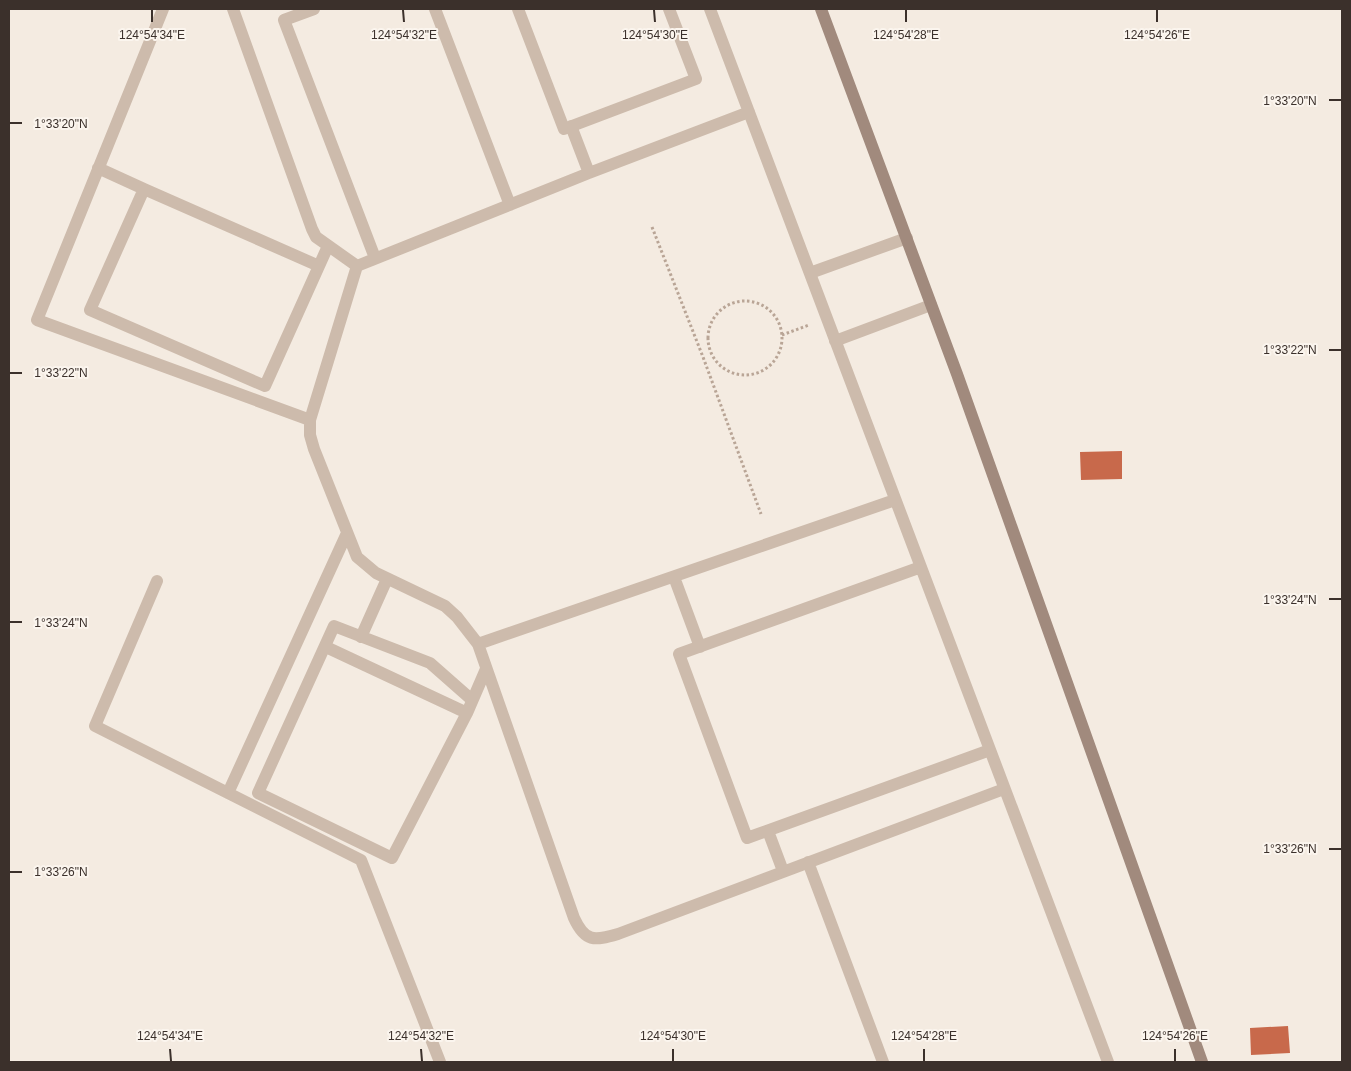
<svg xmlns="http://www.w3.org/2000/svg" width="1351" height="1071" viewBox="0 0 1351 1071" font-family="Helvetica,sans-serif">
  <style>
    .building { fill: #c8694b }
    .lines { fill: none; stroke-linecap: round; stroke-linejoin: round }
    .path { stroke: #b9a596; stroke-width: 3; stroke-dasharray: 2.5 2.5; stroke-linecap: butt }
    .lane { stroke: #cdbbac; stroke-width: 12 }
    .secondary { stroke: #a18a7d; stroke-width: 12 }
    .ticks { fill: none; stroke: #3b302b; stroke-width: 2 }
    .ticks-label { font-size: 12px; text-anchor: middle; fill: #3b302b; stroke: #fbf5ee; stroke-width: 4; stroke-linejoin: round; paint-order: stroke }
  </style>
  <rect width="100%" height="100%" fill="#f4ebe1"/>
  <path class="building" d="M1122 451V479L1081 480 1080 452Z
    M1288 1026 1290 1053 1251 1055 1250 1028Z"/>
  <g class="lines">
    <path class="path" d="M652 227 703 357 761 514
      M708 338a37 37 0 1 1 74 0a37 37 0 1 1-74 0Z
      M782 335 809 325"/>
    <path class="lane" d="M163 9 37 320 310 420
      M233 9 312 229 316 237 357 266
      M314 9 284 20 375 258
      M435 9 510 205
      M518 9 564 129 696 79 669 9
      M710 9 1108 1062
      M749 112 589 173 357 266 310 420V435L314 449 357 557 376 573 445 606 457 617 478 644 895 500
      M571 126 589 173
      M98 168 144 189
      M319 266 144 189 90 310 265 386 328 246
      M810 273 907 238
      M835 341 931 305
      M921 567 679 654 747 838 990 750
      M674 577 700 647
      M157 581 95 726 361 860 440 1062
      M361 637 387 579
      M478 644 574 918C585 942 594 941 618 934L1004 789
      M326 647 467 713
      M472 700 430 663 334 626 258 793 392 858 467 713 486 669
      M228 793 347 533
      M768 831 783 871
      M808 862 883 1062"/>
    <path class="secondary" d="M821 9 957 374 1202 1062"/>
  </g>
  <path class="ticks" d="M152 10V22M403 10 404 22M654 10 655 22M906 10V22M1157 10V22M1329 100H1341M10 123H22M1329 350H1341M10 373H22M1329 599H1341M10 622H22M1329 849H1341M10 872H22M170 1049 171 1061M421 1049 422 1061M673 1049V1061M924 1049V1061M1175 1049V1061"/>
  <g class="ticks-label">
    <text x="152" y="39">124°54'34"E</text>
    <text x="404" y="39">124°54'32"E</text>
    <text x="655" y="39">124°54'30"E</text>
    <text x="906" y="39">124°54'28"E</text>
    <text x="1157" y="39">124°54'26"E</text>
    <text x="1290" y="105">1°33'20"N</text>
    <text x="61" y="128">1°33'20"N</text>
    <text x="1290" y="354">1°33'22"N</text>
    <text x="61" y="377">1°33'22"N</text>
    <text x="1290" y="604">1°33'24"N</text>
    <text x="61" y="627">1°33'24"N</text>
    <text x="1290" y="853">1°33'26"N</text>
    <text x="61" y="876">1°33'26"N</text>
    <text x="170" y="1040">124°54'34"E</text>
    <text x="421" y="1040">124°54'32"E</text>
    <text x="673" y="1040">124°54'30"E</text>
    <text x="924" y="1040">124°54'28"E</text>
    <text x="1175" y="1040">124°54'26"E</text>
  </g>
  <rect width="1351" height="1071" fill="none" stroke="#3b302b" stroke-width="20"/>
</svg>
